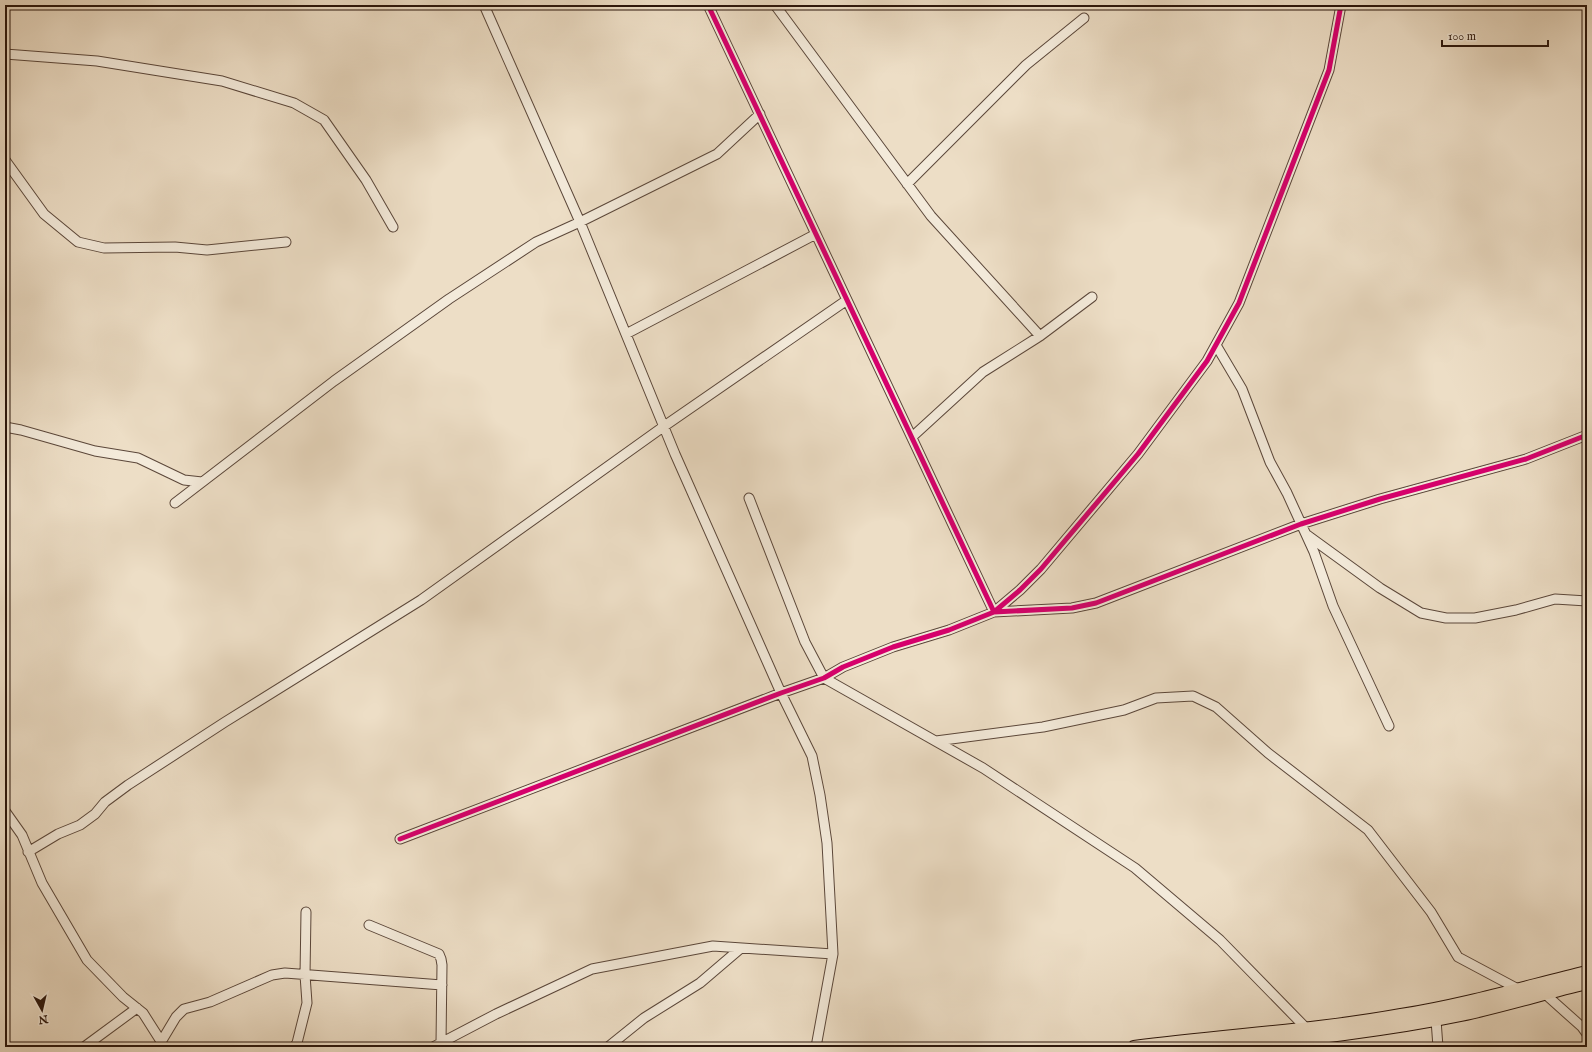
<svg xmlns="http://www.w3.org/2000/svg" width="1592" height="1052" viewBox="0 0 1592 1052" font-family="'IM FELL English',serif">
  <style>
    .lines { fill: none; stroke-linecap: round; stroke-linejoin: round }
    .minor-casing { stroke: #5b473a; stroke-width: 11 }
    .major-casing { stroke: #2a150b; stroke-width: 14 }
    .minor { stroke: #f3eada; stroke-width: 9 }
    .major { stroke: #eddec6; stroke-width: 12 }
    .cycleway-casing { stroke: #f3eada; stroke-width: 8 }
    .cycleway { stroke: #d6006c; stroke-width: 5 }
  </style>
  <rect width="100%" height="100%" fill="#eddec6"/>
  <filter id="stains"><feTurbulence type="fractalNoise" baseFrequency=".005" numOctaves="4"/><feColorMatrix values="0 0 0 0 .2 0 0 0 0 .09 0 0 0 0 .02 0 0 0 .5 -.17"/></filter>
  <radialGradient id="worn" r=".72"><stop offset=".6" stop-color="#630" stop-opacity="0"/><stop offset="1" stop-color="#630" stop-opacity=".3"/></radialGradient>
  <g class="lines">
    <g class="minor-casing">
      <path id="minor" d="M484 5 580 222 675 454 781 693 812 756 820 795 827 843 833 954 816 1047
        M708 5 994 612 1072 608 1096 603 1301 524 1380 499 1526 459 1587 435
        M775 5 931 216 1040 336
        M5 54 97 61 222 81 294 103 324 120 366 180 393 227
        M5 160 44 214 78 242 104 248 175 247 207 250 286 242
        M907 184 1026 65 1084 18
        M626 334 816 234
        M1216 345 1242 389 1270 462 1287 493 1314 552 1333 606 1389 726
        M5 427 21 430 95 451 138 458 184 480 202 482
        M912 437 983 372 1040 336 1092 297
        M749 498 805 642 824 678 983 768 1135 868 1220 940 1306 1028
        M175 503 334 381 449 299 536 242 580 222 717 154 760 114
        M1307 535 1380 588 1421 613 1446 618H1475L1516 610 1555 599 1587 601
        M936 741 1043 727 1124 710 1156 698 1193 696 1216 707 1268 753 1368 830 1431 912 1458 957 1518 989
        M5 811 22 835 42 883 87 960 123 997 143 1013 164 1046
        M400 839 781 693 824 678 843 667 893 647 949 630 994 612 1020 590 1041 569 1138 454 1207 361 1239 303 1329 70 1341 5
        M28 852 58 834 80 825 95 814 105 802 128 785 225 722 421 600 663 427 847 300
        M369 925 439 954 441 959 442 965 441 1043
        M1544 993 1582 1027 1587 1034
        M1436 1020 1438 1047
        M161 1042 176 1017 184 1009 210 1002 272 975 285 973 442 985
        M84 1047 137 1008
        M294 1047 297 1043 307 1003 305 975 306 912
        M433 1047 496 1014 592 969 713 946 833 954
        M608 1047 644 1018 700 983 741 948"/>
    </g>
    <g class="major-casing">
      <path id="major" d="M1134 1047C1223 1035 1313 1031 1401 1015 1464 1005 1525 987 1587 972
        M1227 1047C1305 1039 1384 1031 1461 1015 1503 1006 1545 993 1587 983"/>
    </g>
    <use href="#minor" class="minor"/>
    <use href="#major" class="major"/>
    <g class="cycleway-casing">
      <path id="cycleway" d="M708 5 994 612 1072 608 1096 603 1301 524 1380 499 1526 459 1587 435
        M400 839 781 693 824 678 843 667 893 647 949 630 994 612 1020 590 1041 569 1138 454 1207 361 1239 303 1329 70 1341 5"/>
    </g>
    <use href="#cycleway" class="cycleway"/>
  </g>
  <rect width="1592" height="1052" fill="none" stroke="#eddec6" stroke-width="20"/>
  <rect x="6" y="6" width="1580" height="1040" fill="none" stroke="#2a150b" stroke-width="2"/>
  <rect x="10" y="10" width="1572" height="1032" fill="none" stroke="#2a150b"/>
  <g transform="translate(42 1010) rotate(172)" stroke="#f3eada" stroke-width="3" paint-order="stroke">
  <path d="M0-3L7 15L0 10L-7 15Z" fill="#2a150b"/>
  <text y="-6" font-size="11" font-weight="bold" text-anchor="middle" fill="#2a150b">N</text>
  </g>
  <path d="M1442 40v6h106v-6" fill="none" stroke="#2a150b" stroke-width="2"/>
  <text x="1448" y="40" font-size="12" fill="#2a150b" stroke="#f3eada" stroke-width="3" paint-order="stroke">100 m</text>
  <rect width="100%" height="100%" filter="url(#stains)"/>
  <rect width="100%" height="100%" fill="url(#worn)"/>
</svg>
